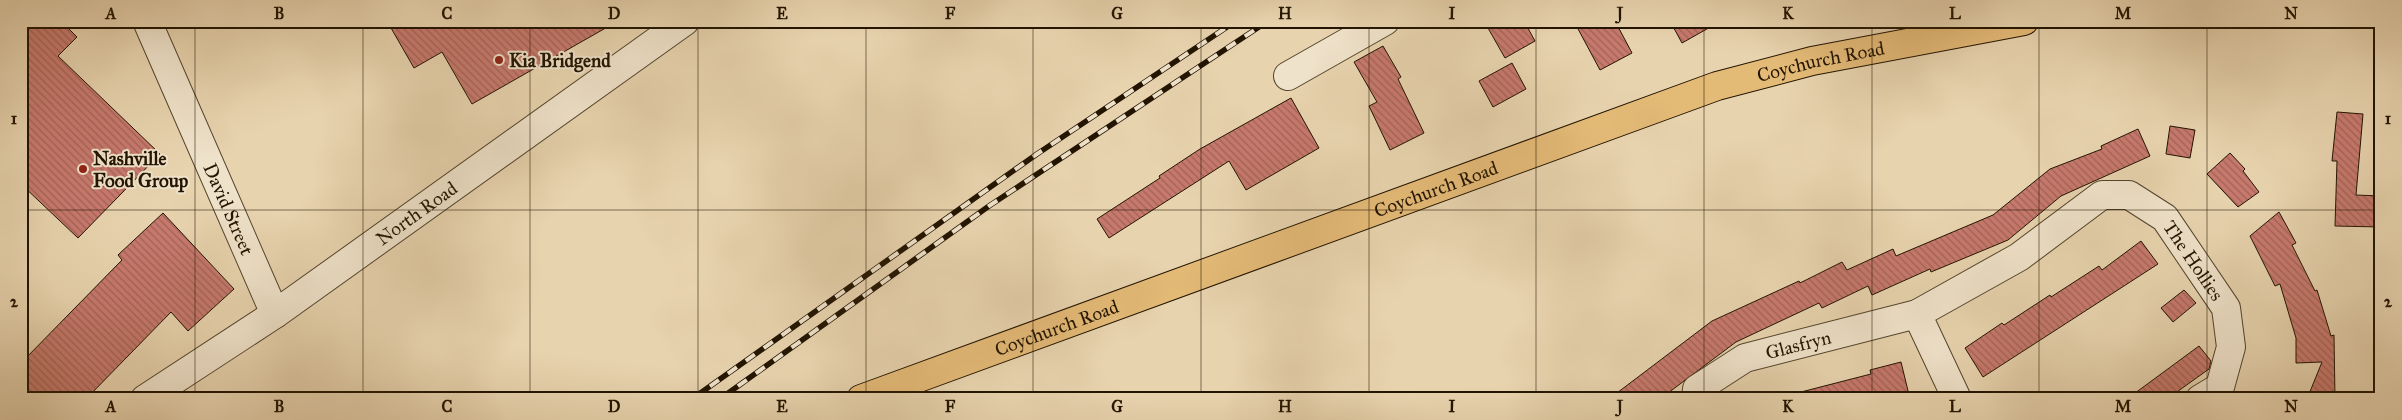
<svg xmlns="http://www.w3.org/2000/svg" width="2402" height="420" viewBox="0 0 2402 420" font-family="'IM FELL Great Primer',serif">
  <style>
    .building { fill: url(#building-back-hatch); stroke: #221401 }
    .lines { fill: none; stroke-linecap: round; stroke-linejoin: round }
    .minor-casing { stroke: #53442c; stroke-width: 30 }
    .major-casing { stroke: #221401; stroke-width: 30 }
    .minor { stroke: #efe2ca; stroke-width: 28 }
    .major { stroke: #e4ba77; stroke-width: 28 }
    .rail-casing { stroke: #221401; stroke-width: 5.5 }
    .rail { stroke: #efe2ca; stroke-width: 4; stroke-dasharray: 11; stroke-linecap: butt }
    .grid { fill: none; stroke: #221401; stroke-width: 1; stroke-opacity: 0.55 }
    .poi-dot { fill: #8f2418; stroke: #efe2ca; stroke-width: 2 }
    .labels { text-anchor: middle; stroke-width: 4; stroke-linejoin: round; paint-order: stroke }
    .poi-label { font-size: 19px; font-weight: bold; fill: #221401; stroke: #efe2ca; text-anchor: start }
    .street-label { font-size: 19px; fill: #221401; stroke: #efe2ca }
    .neatline { fill: none; stroke: #221401; stroke-width: 2 }
    .grid-label { font-size: 16px; text-anchor: middle; font-weight: bold; fill: #221401 }
  </style>
  <defs>
    <pattern id="building-back-hatch" width="6" height="6" patternUnits="userSpaceOnUse" patternTransform="scale(1.25)"><rect width="6" height="6" fill="#c7796d"/><path d="M-1 5l2 2M0 0l6 6M5-1l2 2" fill="none" stroke="#a16257"/></pattern>
  </defs>
  <rect width="100%" height="100%" fill="#e7d3ae"/>
  <filter id="stains"><feTurbulence type="fractalNoise" baseFrequency=".004" numOctaves="4"/><feColorMatrix values="0 0 0 0 .2 0 0 0 0 .09 0 0 0 0 .02 0 0 0 .5 -.17"/></filter>
  <radialGradient id="worn" r=".72"><stop offset=".6" stop-color="#630" stop-opacity="0"/><stop offset="1" stop-color="#630" stop-opacity=".3"/></radialGradient>
  <path class="building" d="M21 21H61L77 37 58 56 160 154 78 238 21 184Z
    M387 21H618L472 104 442 52 414 68Z
    M1484 21H1524L1535 41 1505 58Z
    M1587 21H1615L1632 53 1600 70 1577 27Z
    M1670 21H1721L1682 43Z
    M1383 46 1401 77 1398 79 1424 133 1390 150 1369 106 1377 102 1354 62Z
    M1512 63 1526 89 1493 107 1479 81Z
    M1291 98 1319 148 1246 190 1229 161 1109 238 1097 219 1160 178 1159 176 1200 149Z
    M2337 112 2363 114 2356 195 2381 196V227L2335 226 2337 161H2332Z
    M2170 126 2195 130 2190 158 2166 154Z
    M2138 129 2150 156 2061 196 2008 240 1931 272 1930 269 1872 295 1868 286 1822 308 1819 303 1736 342 1660 399H1609L1712 321 1799 281 1800 283 1842 262 1847 270 1893 249 1896 256 1993 215 2050 169 2102 149 2101 146Z
    M2230 153 2245 169 2243 171 2259 192 2238 207 2207 174Z
    M2279 212 2296 243 2292 245 2315 291 2317 290 2331 336 2334 335 2335 399H2307L2322 362 2296 363V338L2280 284 2275 286 2250 236Z
    M163 213 234 289 188 331 171 312 86 399H21V363L122 260 118 255Z
    M2141 241 2158 264 1983 377 1965 348 2002 323 2004 325 2050 295 2051 297 2099 266 2102 270Z
    M2184 290 2196 303 2173 322 2161 308Z
    M2199 346 2211 361 2209 369 2167 399H2127Z
    M1901 362 1910 399H1802L1801 392 1871 374 1870 370Z"/>
  <g class="lines">
    <g class="minor-casing">
      <g id="minor">
        <path id="s1" d="M147 21 275 314"/>
        <path d="M1288 76 1385 21"/>
        <path d="M1917 314 1957 399"/>
        <path id="s2" d="M145 399 275 314 685 21"/>
        <path id="s3" d="M1696 399 1697 389 1745 358 1917 314 2019 257 2102 195H2129L2165 218 2226 308 2231 347 2220 387 2200 399"/>
      </g>
    </g>
    <g class="major-casing">
      <g id="major">
        <path id="s4" d="M861 399 1717 86 1812 61 2024 21"/>
      </g>
    </g>
    <use href="#minor" class="minor"/>
    <use href="#major" class="major"/>
    <g class="rail-casing">
      <path id="rail" d="M692 399 1037 154 1236 21
        M720 399 989 206 1268 21"/>
    </g>
    <use href="#rail" class="rail"/>
  </g>
  <path class="grid" d="M195 21V399M363 21V399M530 21V399M698 21V399M866 21V399M1033 21V399M1201 21V399M1369 21V399M1536 21V399M1704 21V399M1872 21V399M2039 21V399M2207 21V399M21 210H2381"/>
  <g class="poi-dot">
    <circle cx="499" cy="60" r="5"/>
    <circle cx="83" cy="169" r="5"/>
  </g>
  <g class="labels">
    <g class="poi-label">
      <text x="509" y="67">Kia Bridgend</text>
      <text x="93" y="165">Nashville<tspan x="93" dy="22">Food Group</tspan></text>
    </g>
    <g class="street-label">
      <text dy="7" stroke="none"><textPath href="#s4" startOffset="1018">Coychurch Road</textPath></text>
      <text dy="7" stroke="none"><textPath href="#s4" startOffset="612">Coychurch Road</textPath></text>
      <text dy="7" stroke="none"><textPath href="#s1" startOffset="205">David Street</textPath></text>
      <text dy="7" stroke="none"><textPath href="#s2" startOffset="329">North Road</textPath></text>
      <text dy="7" stroke="none"><textPath href="#s3" startOffset="586">The Hollies</textPath></text>
      <text dy="7" stroke="none"><textPath href="#s4" startOffset="208">Coychurch Road</textPath></text>
      <text dy="7" stroke="none"><textPath href="#s3" startOffset="122">Glasfryn</textPath></text>
    </g>
  </g>
  <rect width="2402" height="420" fill="none" stroke="#e7d3ae" stroke-width="55"/>
  <rect x="28" y="28" width="2346" height="364" class="neatline"/>
  <g class="grid-label">
    <text x="111" y="19">A</text>
    <text x="279" y="19">B</text>
    <text x="447" y="19">C</text>
    <text x="614" y="19">D</text>
    <text x="782" y="19">E</text>
    <text x="950" y="19">F</text>
    <text x="1117" y="19">G</text>
    <text x="1285" y="19">H</text>
    <text x="1452" y="19">I</text>
    <text x="1620" y="19">J</text>
    <text x="1788" y="19">K</text>
    <text x="1955" y="19">L</text>
    <text x="2123" y="19">M</text>
    <text x="2291" y="19">N</text>
    <text x="14" y="124">1</text>
    <text x="2388" y="124">1</text>
    <text x="14" y="307">2</text>
    <text x="2388" y="307">2</text>
    <text x="111" y="412">A</text>
    <text x="279" y="412">B</text>
    <text x="447" y="412">C</text>
    <text x="614" y="412">D</text>
    <text x="782" y="412">E</text>
    <text x="950" y="412">F</text>
    <text x="1117" y="412">G</text>
    <text x="1285" y="412">H</text>
    <text x="1452" y="412">I</text>
    <text x="1620" y="412">J</text>
    <text x="1788" y="412">K</text>
    <text x="1955" y="412">L</text>
    <text x="2123" y="412">M</text>
    <text x="2291" y="412">N</text>
  </g>
  <rect width="100%" height="100%" filter="url(#stains)"/>
  <rect width="100%" height="100%" fill="url(#worn)"/>
</svg>
